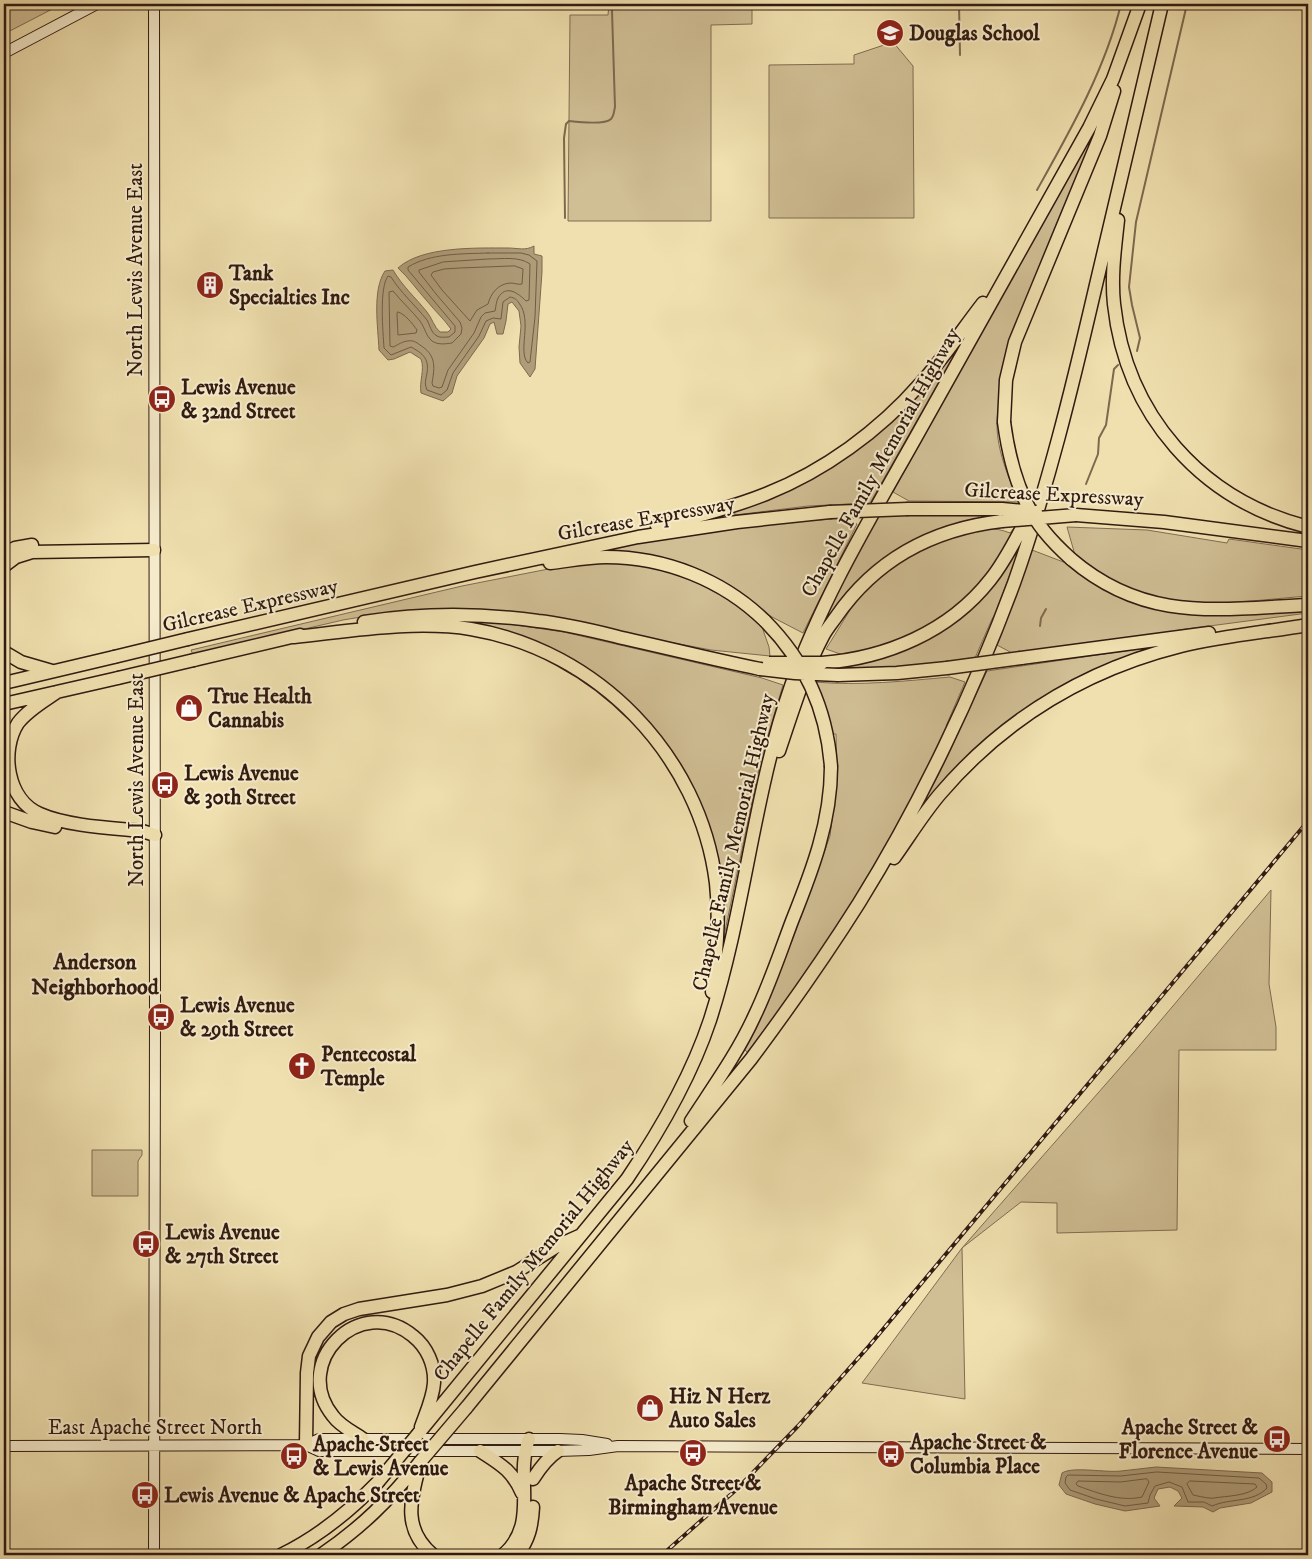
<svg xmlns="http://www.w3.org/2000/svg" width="1312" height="1559" viewBox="0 0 1312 1559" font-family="'IM FELL DW Pica',serif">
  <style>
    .green { fill: #d0be94; stroke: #806c52 }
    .water { fill: #af9d79; stroke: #7d694f }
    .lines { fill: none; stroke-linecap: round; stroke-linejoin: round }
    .shore { stroke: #705c45; stroke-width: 1 }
    .stream { stroke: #7d694f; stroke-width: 2 }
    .secondary-casing { stroke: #311a11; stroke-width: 12 }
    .highway-casing { stroke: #311a11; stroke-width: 15 }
    .secondary { stroke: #f5ebcb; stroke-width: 10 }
    .highway { stroke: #f0e0af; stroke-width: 12 }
    .rail-casing { stroke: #311a11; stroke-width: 4 }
    .rail { stroke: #f5ebcb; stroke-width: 2; stroke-dasharray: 5.5; stroke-linecap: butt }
    .highway-bridge-casing { stroke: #311a11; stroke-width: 15; stroke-linecap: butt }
    .highway-bridge { stroke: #f0e0af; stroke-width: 12 }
    .labels { text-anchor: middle; stroke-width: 4; stroke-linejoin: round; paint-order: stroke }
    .poi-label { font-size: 21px; font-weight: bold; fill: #311a11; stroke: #f5ebcb; text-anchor: start }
    .street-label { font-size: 21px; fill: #311a11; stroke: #f5ebcb }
    .neighbourhood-label { font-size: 22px; font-weight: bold; fill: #311a11; stroke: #f5ebcb }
  </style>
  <rect width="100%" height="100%" fill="#f0e0af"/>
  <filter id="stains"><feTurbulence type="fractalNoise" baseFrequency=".004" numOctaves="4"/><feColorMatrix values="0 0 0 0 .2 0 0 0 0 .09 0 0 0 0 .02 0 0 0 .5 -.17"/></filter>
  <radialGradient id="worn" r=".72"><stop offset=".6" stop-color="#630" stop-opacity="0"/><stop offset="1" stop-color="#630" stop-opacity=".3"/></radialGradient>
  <path class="green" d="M4 4H62L4 34Z
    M609 4H752V24L711 25V221H568L570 15H608Z
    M893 42 913 66 914 218H769V65L854 64V55Z
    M1092 132 1096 134 1029 297 998 411C993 442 1007 474 1019 502L909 501 893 492Z
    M951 352 954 355 870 503 808 506 735 515 734 509 841 458Z
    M978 514 979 518 959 524 876 565C857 580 836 601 826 624L822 621 879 515Z
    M845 518 857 524 803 633 772 617 735 589 594 550 685 533 763 524Z
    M1015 527H1017L989 575 943 619 894 645 843 655 826 649 850 610 851 608 850 606C885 571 916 546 965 534 982 529 993 526 1010 533Z
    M1067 527 1147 530 1227 543 1229 539 1308 550V596C1243 601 1177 613 1116 584 1101 577 1088 565 1075 555Z
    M1017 546 1020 548 995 614 992 619 975 658 915 666 848 669V666L877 660V659L942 630Z
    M1032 550 1066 563 1096 585 1123 598 1308 608V613L1179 630 1174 632 1012 653 997 645Z
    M579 563 645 564 704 584 731 600 762 627 769 647 770 656 711 650 516 613 472 609H435L379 614 343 620 193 655 191 650 462 586Z
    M470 622 502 623 564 632 762 678 783 685 761 759 724 936H721V901L686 779 596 678 470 625Z
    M1152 647V650L1050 695 924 809 921 807 939 774 987 671Z
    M950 677 965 682 946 726 948 728C914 795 880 863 839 926 811 970 779 1011 748 1053L743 1048 814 880 830 836 837 778 836 734H833L824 703 815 682C860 686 905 681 950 677Z
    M1271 890 1269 984 1276 1027V1050H1179L1177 1230 1057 1233V1203L1021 1202 962 1248 965 1399 862 1383 962 1248 1134 1052Z
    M92 1150H142V1155L138 1161V1196H92Z"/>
  <path class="water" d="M534 246V254L542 256V272L535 369 530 377 520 363 519 347 521 326 519 311 512 302 508 304 506 321 503 334H497L494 322 490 324 484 338 457 376 452 393 443 401 421 393C419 381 425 370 421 359L410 352 394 359 388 360 379 350C378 327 372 290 385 271L393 270C403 287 415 297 427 312 432 318 434 327 440 332H448L451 329C444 319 435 311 427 301 417 290 409 278 398 268 422 246 477 248 508 248 518 248 525 251 534 246Z
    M1156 1467 1262 1473 1272 1482V1492L1251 1503 1220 1508 1213 1512 1203 1507 1174 1506 1182 1498 1178 1491 1170 1487 1158 1489 1154 1498 1160 1506 1125 1511 1095 1504 1066 1494 1059 1485 1062 1473C1073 1466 1106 1473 1121 1471 1133 1470 1144 1468 1156 1467Z"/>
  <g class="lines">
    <path class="shore" d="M488 253H521L529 255 537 261 535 317 530 362 528 363C517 352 533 321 519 303 516 299 515 298 510 297L503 302 501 319 493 318 486 321 479 336 453 373 447 390 441 395 427 390C425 385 425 383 426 378 430 361 426 355 411 347L391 355 384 348C383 332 379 288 388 276L391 277C401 293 415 305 427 320 430 325 431 333 437 336 440 338 445 337 449 337L455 332V326L408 270V267C431 253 462 254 488 253Z
      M488 259C502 259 519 256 530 264L529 300 526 301C518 293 506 284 498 298 496 302 496 307 495 311L485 313 481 317 474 333 448 370 442 387 439 388 433 386 432 383C435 366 436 355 420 345 416 342 413 340 408 341 403 341 398 345 393 347L390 346 389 292 393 291C402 302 412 311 420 321 425 328 426 336 432 341 438 345 445 344 452 343L461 334 462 328 460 322 436 294 419 272V270L443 262Z
      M515 266 523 269 522 284C518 285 515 283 510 283 498 284 491 293 488 304L477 310 470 321 442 290 431 275 433 272 444 269 460 268Z
      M398 312C405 314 412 323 417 330L416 333 398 335 397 314Z
      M1157 1472 1259 1478 1266 1484 1267 1488C1253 1503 1230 1498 1212 1506L1204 1502H1188L1182 1487 1169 1482 1155 1486 1150 1495 1148 1503 1125 1506 1096 1499 1070 1490 1065 1483 1066 1477 1068 1475 1120 1476Z
      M1147 1479 1149 1482 1142 1497C1120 1502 1098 1493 1078 1486L1076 1484 1078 1481 1120 1482Z
      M1190 1481 1255 1484 1257 1487C1248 1496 1226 1496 1214 1498 1210 1499 1198 1496 1193 1495L1187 1484Z"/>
    <path class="stream" d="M959 4 960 55
      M1037 190C1070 131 1105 70 1121 4
      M565 218 564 138 566 124 569 121C578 122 605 125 611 119 614 116 614 111 615 107L612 11 614 4
      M1137 351 1140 338 1132 305 1129 287 1136 222 1187 4
      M1086 484 1098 454 1099 438 1106 425 1114 369 1118 365
      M1040 626 1041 618 1046 609"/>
    <g class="secondary-casing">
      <path id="secondary" d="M154 4 155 1018 154 1555
        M4 53 97 4
        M306 1445 319 1439H560L582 1440 607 1444
        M4 1446 306 1445 319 1451H558L589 1450 618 1446 1308 1449"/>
    </g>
    <g class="highway-casing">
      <path id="highway" d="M1118 220C1115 248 1111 276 1114 304 1126 415 1201 500 1308 527
        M1004 422 1006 380 1015 342 1100 136 1114 91
        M908 509H1002
        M1076 515 1164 522 1308 541
        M657 526C693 517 731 508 766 494 824 471 879 431 920 384 943 359 962 330 983 303
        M4 553 15 548 32 545
        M1071 559C1146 623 1217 609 1308 605
        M550 563C568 561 587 557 606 557 665 557 723 580 765 621
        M4 566 16 557 32 552 154 550
        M364 622C421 613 480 613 538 621 568 624 598 632 627 639 671 649 716 660 760 669
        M294 637C351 631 414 620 471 629 597 650 700 755 716 883 720 920 716 956 712 992
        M188 639 475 572 638 537 737 522 830 512
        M4 652 21 662 52 671
        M1021 658 1209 633
        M194 660 300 635
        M822 663C886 658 949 632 990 580 1007 559 1018 534 1031 511
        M838 675 897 673 947 668
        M4 683 114 657
        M57 692C44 701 28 710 18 723 0 751 7 800 40 814 67 826 112 828 142 831L155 835
        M4 704 118 678
        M779 751C792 713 804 672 823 636 826 630 831 624 836 617 876 559 933 529 1002 521
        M4 812 32 822 55 827
        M894 858C909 837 923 814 940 794 1005 718 1085 670 1181 646 1223 636 1266 632 1308 625
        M691 1121C713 1087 737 1054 754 1017 769 986 780 953 792 921 812 871 831 822 831 767
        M466 1408 751 1059C789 1008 825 957 859 903 920 805 974 691 1014 583 1048 487 1072 388 1095 289 1118 194 1140 99 1162 4
        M418 1434 627 1179C661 1129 691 1077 710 1020 745 911 753 795 791 686 822 598 870 519 916 437 973 334 1031 231 1089 128L1113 79 1140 4
        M363 1439C353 1432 340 1426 333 1416 290 1363 360 1292 413 1336 427 1347 435 1365 434 1383 433 1398 426 1413 421 1427
        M306 1445 307 1373 309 1356 318 1337 331 1322 344 1314 359 1309 447 1295 482 1286 516 1272 559 1245 579 1236
        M480 1451C500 1464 512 1470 522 1493
        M419 1468C410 1501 403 1530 433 1555
        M533 1479C540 1468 547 1458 558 1451
        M281 1555C318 1537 349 1512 378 1482
        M321 1555C362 1527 389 1500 420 1462
        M503 1555C540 1523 514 1479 529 1439
        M517 1555C529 1540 532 1526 533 1507"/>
    </g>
    <use href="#secondary" class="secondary"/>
    <use href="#highway" class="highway"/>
    <g class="rail-casing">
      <path id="rail" d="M662 1555 737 1489 798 1426 869 1346 1308 821"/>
    </g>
    <use href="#rail" class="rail"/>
    <g class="highway-bridge-casing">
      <path id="highway-bridge" d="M1004 422C1009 460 1019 500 1044 531 1052 541 1061 550 1071 559
        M1002 509 1036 512
        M830 512 908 509
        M1002 521 1076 515
        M765 621C805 661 827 711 831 767
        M114 657 188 639
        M769 663H822
        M947 668 1021 658
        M760 669 795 673 838 675
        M118 678 194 660
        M420 1462 466 1408
        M378 1482 418 1434"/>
    </g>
    <use href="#highway-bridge" class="highway-bridge"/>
  </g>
  <defs>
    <g id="school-disc" transform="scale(1.4375)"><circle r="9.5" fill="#8f2418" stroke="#f5ebcb"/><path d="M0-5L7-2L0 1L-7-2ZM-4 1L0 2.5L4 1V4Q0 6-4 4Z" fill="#fff"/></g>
    <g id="building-disc" transform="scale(1.4375)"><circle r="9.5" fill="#8f2418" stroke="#f5ebcb"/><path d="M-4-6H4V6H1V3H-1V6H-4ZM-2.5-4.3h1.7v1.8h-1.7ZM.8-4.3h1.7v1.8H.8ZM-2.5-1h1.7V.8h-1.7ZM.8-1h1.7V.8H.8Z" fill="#fff"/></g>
    <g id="bus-disc" transform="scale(1.4375)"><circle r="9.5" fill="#8f2418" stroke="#f5ebcb"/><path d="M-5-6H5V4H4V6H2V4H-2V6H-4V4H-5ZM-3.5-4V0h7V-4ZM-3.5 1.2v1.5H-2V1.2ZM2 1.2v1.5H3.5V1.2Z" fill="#fff"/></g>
    <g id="shop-disc" transform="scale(1.4375)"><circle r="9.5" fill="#8f2418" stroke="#f5ebcb"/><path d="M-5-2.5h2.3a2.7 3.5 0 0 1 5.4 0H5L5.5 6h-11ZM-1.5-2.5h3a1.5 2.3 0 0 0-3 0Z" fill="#fff"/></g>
    <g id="church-disc" transform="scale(1.4375)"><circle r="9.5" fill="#8f2418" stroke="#f5ebcb"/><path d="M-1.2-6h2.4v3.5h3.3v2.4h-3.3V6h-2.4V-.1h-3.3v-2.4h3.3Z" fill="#fff"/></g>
  </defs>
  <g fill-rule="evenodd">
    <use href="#school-disc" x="890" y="33"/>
    <use href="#building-disc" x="210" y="285"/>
    <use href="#bus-disc" x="162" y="399"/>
    <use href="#shop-disc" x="189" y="708"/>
    <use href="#bus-disc" x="165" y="785"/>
    <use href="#bus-disc" x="161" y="1017"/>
    <use href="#church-disc" x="302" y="1066"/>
    <use href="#bus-disc" x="146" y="1244"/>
    <use href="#shop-disc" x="650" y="1408"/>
    <use href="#bus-disc" x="1277" y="1439"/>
    <use href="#bus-disc" x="693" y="1453"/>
    <use href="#bus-disc" x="891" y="1454"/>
    <use href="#bus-disc" x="294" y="1456"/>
    <use href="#bus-disc" x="145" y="1495"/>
  </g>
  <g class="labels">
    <g class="poi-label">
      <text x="909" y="40">Douglas School</text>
      <text x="229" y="280">Tank<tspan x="229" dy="24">Specialties Inc</tspan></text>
      <text x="181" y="394">Lewis Avenue<tspan x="181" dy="24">&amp; 32nd Street</tspan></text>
      <text x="208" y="703">True Health<tspan x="208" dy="24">Cannabis</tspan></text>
      <text x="184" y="780">Lewis Avenue<tspan x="184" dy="24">&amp; 30th Street</tspan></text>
      <text x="180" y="1012">Lewis Avenue<tspan x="180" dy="24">&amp; 29th Street</tspan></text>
      <text x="321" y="1061">Pentecostal<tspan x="321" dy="24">Temple</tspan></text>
      <text x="165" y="1239">Lewis Avenue<tspan x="165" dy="24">&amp; 27th Street</tspan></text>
      <text x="669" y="1403">Hiz N Herz<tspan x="669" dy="24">Auto Sales</tspan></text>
      <text x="1258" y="1434" text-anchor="end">Apache Street &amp;<tspan x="1258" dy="24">Florence Avenue</tspan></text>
      <text x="910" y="1449">Apache Street &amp;<tspan x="910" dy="24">Columbia Place</tspan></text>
      <text x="313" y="1451">Apache Street<tspan x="313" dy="24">&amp; Lewis Avenue</tspan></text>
      <text x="693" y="1490" text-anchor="middle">Apache Street &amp;<tspan x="693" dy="24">Birmingham Avenue</tspan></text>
      <text x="164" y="1502">Lewis Avenue &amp; Apache Street</text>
    </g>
    <g class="street-label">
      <text transform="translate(135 270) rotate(-90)" y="7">North Lewis Avenue East</text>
      <text transform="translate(880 462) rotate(-61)" y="7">Chapelle Family Memorial Highway</text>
      <text transform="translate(1054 494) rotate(3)" y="7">Gilcrease Expressway</text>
      <text transform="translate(646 518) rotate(-10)" y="7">Gilcrease Expressway</text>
      <text transform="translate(250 605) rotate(-13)" y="7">Gilcrease Expressway</text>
      <text transform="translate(136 780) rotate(-90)" y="7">North Lewis Avenue East</text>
      <text transform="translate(733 842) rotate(-77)" y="7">Chapelle Family Memorial Highway</text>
      <text transform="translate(533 1260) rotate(-51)" y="7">Chapelle Family Memorial Highway</text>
      <text x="155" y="1434">East Apache Street North</text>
    </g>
    <g class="neighbourhood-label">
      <text x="95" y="969">Anderson<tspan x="95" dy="25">Neighborhood</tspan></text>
    </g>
  </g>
  <rect width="1312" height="1559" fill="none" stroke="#f0e0af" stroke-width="20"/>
  <rect x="5" y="5" width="1302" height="1549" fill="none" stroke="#311a11" stroke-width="2.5"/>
  <rect x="10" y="10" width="1292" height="1539" fill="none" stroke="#311a11"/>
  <rect width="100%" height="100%" filter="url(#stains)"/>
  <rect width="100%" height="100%" fill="url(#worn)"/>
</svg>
